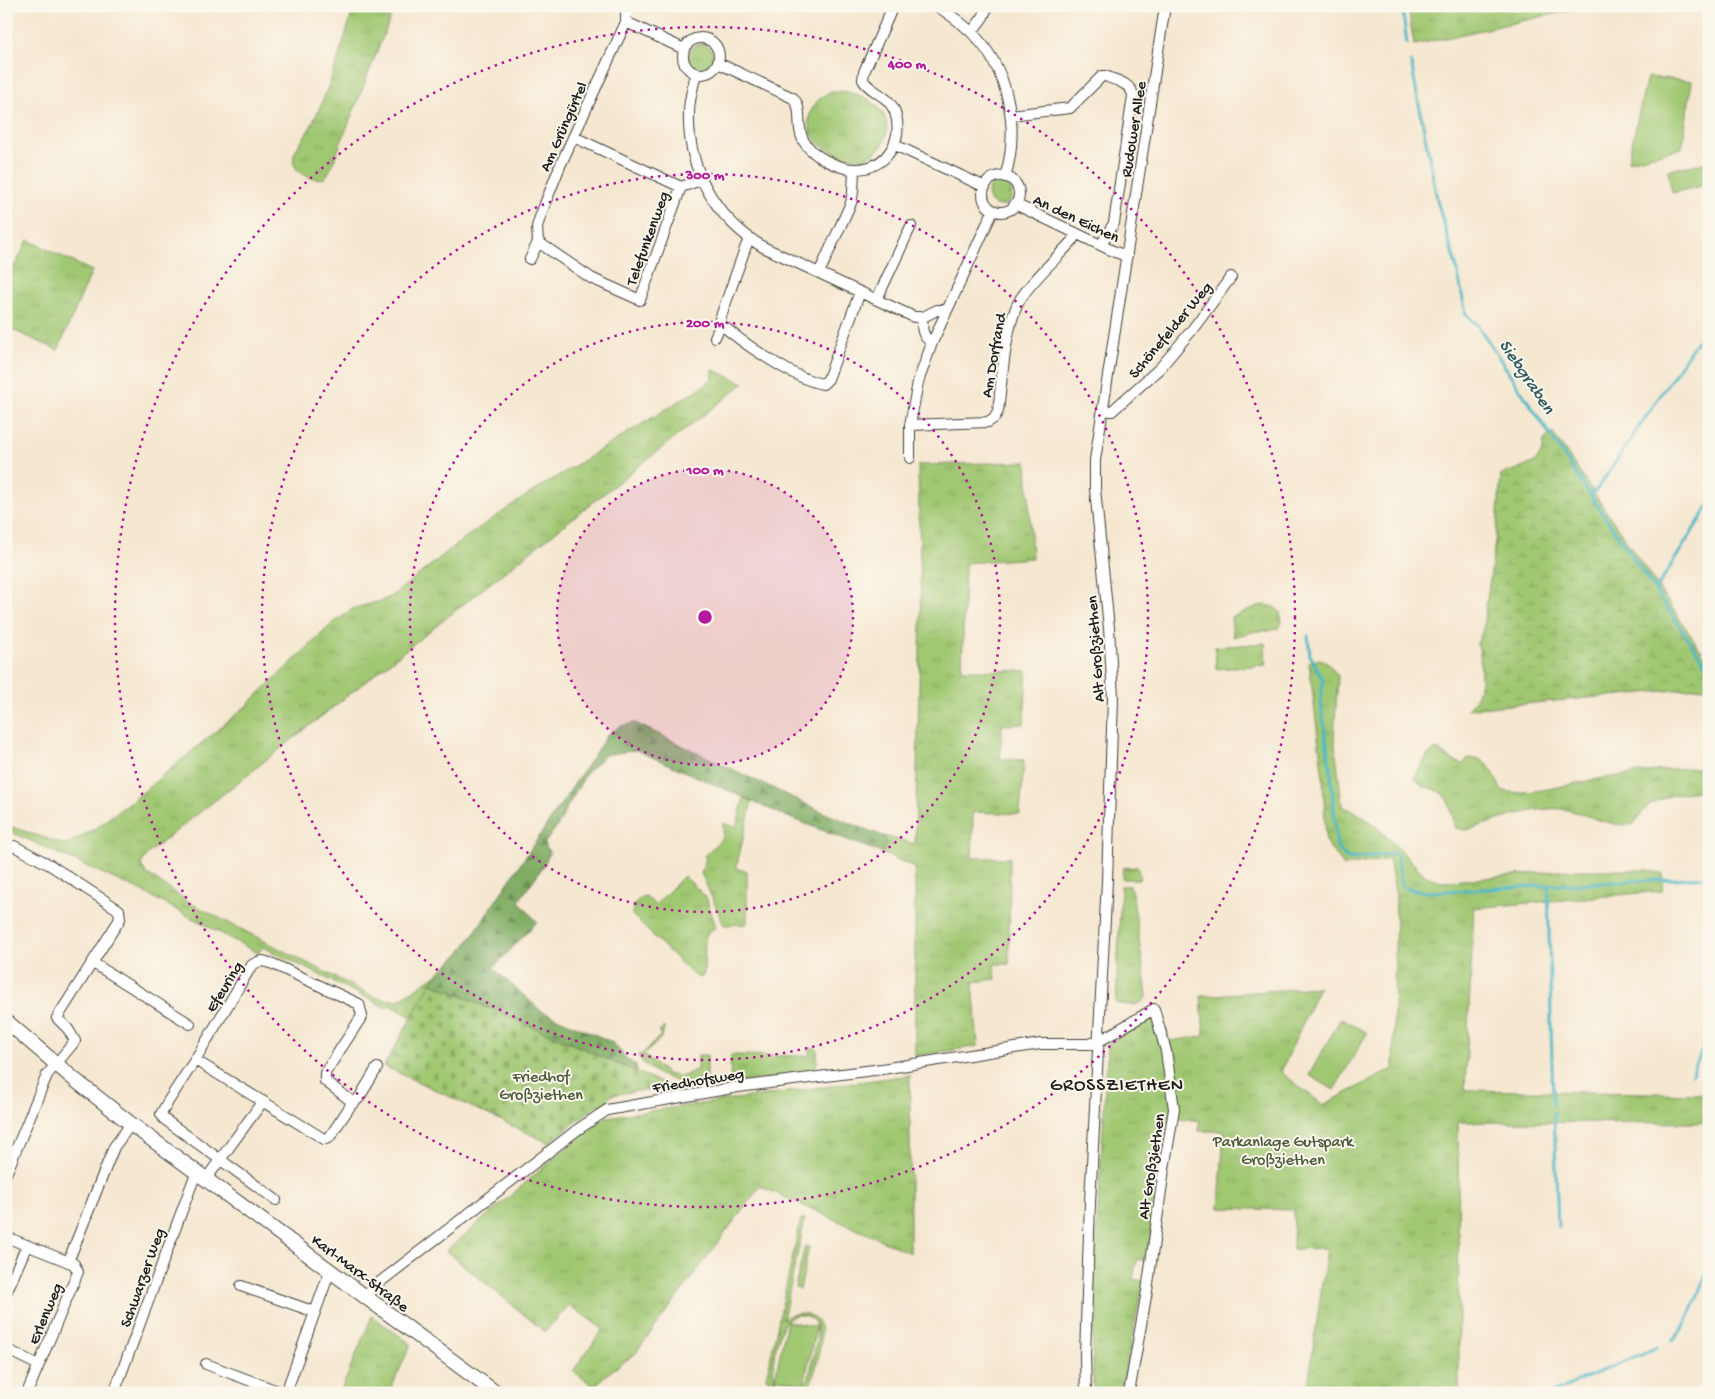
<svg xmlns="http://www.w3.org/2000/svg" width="1715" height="1399" viewBox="0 0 1715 1399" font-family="'Gochi Hand',sans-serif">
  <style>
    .grass { fill: url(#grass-tufts); stroke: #5e7247 }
    .forest { fill: url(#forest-firs); stroke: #4e6440 }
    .wetland { fill: url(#wetland-marsh); stroke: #5e7247 }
    .cemetery { fill: url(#cemetery-stones); stroke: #5e7247 }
    .pitch { fill: #a0c772; stroke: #5e7247; fill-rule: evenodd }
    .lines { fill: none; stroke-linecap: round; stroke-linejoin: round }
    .stream { stroke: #4bb7c7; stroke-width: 3 }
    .minor-casing { stroke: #3d3a37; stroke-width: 12 }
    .major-casing { stroke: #3d3a37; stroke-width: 16 }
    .minor { stroke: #fff; stroke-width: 10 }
    .major { stroke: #fff; stroke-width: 14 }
    .ring { fill: none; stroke: #b5179e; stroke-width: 2.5; stroke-dasharray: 2.5 5 }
    .labels { text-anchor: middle; stroke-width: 4; stroke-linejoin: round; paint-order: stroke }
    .street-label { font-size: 16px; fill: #1c1c1c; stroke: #fbf7ec }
    .park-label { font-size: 16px; fill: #4a583a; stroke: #fbf7ec }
    .water-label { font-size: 18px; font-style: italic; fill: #2f5a60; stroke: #fbf7ec }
    .quarter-label { font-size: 19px; letter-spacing: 1px; fill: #1c1c1c; stroke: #fbf7ec }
    .centre { fill: #b5179e; stroke: #fbf7ec; stroke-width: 2.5 }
    .ring-label { font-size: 15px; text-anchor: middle; font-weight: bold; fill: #b5179e; stroke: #fbf7ec; stroke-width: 4; stroke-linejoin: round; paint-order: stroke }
  </style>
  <defs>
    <pattern id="grass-tufts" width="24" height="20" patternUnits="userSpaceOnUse" patternTransform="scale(1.25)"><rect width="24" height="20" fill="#a0c772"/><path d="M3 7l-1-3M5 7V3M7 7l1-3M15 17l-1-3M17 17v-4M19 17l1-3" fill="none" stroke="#89aa62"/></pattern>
    <pattern id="forest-firs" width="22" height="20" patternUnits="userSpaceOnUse" patternTransform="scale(1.25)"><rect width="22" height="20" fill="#80ac64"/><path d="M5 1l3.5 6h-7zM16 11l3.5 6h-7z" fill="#688b52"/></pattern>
    <pattern id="wetland-marsh" width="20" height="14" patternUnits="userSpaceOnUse" patternTransform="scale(1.25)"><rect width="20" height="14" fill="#a0c772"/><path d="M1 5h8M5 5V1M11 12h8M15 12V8" fill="none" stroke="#89aa62"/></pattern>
    <pattern id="cemetery-stones" width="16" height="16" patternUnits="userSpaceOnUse" patternTransform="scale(1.25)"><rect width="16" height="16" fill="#a0c772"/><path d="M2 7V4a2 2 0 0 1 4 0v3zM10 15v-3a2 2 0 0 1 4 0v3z" fill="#89aa62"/></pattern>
  </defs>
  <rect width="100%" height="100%" fill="#fbf7ec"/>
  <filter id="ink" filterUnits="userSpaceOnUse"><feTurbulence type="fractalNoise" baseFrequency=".02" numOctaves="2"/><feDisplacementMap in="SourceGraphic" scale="10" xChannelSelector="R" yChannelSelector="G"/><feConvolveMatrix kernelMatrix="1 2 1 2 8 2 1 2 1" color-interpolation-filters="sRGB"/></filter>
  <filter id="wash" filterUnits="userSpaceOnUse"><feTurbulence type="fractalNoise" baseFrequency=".0096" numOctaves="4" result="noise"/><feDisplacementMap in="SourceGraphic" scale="20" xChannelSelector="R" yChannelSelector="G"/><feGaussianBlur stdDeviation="1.12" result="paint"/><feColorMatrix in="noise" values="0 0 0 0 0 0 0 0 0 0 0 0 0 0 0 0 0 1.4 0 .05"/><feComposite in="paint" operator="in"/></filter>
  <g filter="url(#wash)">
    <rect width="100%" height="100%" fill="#f5e7d0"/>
    <path class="grass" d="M354 6H395L331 168 325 178C311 181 290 173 294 155 297 145 309 132 313 122 331 85 343 45 354 6Z
      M1408 6H1589L1414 45Z
      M689 56a12 12 0 1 1 24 0a12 12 0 1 1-24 0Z
      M835 91C857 91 888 103 887 130 886 138 884 145 878 150 862 164 848 158 832 151 826 148 820 146 816 141 800 121 813 96 835 91Z
      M988 194a12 12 0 1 1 24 0a12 12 0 1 1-24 0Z
      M28 240 92 271 58 350 6 327V282Z
      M713 370 744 383 152 850 145 857 141 865 146 873 188 902 374 997 387 1000H399L436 975 412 1017 389 1005 387 1008 263 947 258 953 141 891 11 832 6 839V828L9 826 66 845 96 828 138 796 245 707 332 624 354 608 381 601 392 596 466 537 529 494 705 385 713 377Z
      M1027 462 1032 558 965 563 962 670 1027 671 1024 724 1002 725 1000 759 1024 760 1020 814 973 812 972 858H1010L1009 964H994L996 979 973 982 978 1046 915 1056V867L882 853 888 843 883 836 915 844 921 615 918 465Z
      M1266 605 1274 607 1280 612 1282 622 1279 628 1270 631H1257L1233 637 1231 617C1243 615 1253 605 1266 605Z
      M1320 659 1327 662 1338 676 1334 735 1342 806 1356 812 1377 827 1426 876 1441 882 1569 870H1647L1663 874 1662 891 1474 908 1465 1090 1709 1094V1123L1458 1122 1459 1393H1307L1327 1248 1293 1249 1294 1210 1219 1208 1224 1131H1199L1200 1121 1180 1118 1166 1124 1147 1261 1137 1259 1133 1279 1143 1281 1121 1393H1093V1294L1108 1043 1160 1012 1170 1041 1204 1036 1201 996 1319 987 1281 1072 1323 1105 1393 1069 1396 896 1389 859 1344 866 1326 842 1323 779 1309 662Z
      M1436 749 1454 761 1463 764 1468 758 1482 760 1493 772 1501 790C1519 798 1571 784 1591 780 1628 775 1671 767 1709 768V790C1690 792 1668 793 1652 804 1644 809 1639 817 1634 824 1610 829 1585 812 1562 809 1535 806 1493 822 1467 830L1455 828C1451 807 1449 789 1423 787L1414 778 1428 755Z
      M744 798 752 801 736 868 747 872V924L724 925 701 873 706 859 704 856 723 837V823L736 827Z
      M1138 867 1140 879H1122L1123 868Z
      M684 876 706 897 716 927 707 933 705 939 704 973 702 977H698L692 974 632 915 633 906 641 897 646 896 655 905Z
      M1121 886H1130L1133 897 1147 995C1143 1008 1126 1005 1116 1003Z
      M664 1027C665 1038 651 1047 644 1055L667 1074 682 1077 697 1069 698 1055H707V1087L695 1089 658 1074 644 1064 639 1057V1054L641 1055 661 1035 659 1032Z
      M809 1048H815L817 1049V1063L812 1071 730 1084 731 1055 809 1056Z
      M910 1075V1253L760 1186 635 1354 604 1376 595 1387 573 1371 603 1329 569 1305 545 1332 446 1251 559 1154 606 1117Z
      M372 1316 411 1344 389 1393H340Z"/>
    <path class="forest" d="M635 723 827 814 883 836 888 843 882 853 790 818 636 750 605 755 587 772 566 809 560 822 544 844 550 853 542 868 519 901 537 922 493 968 541 1011 612 1042 627 1059 636 1066 637 1072 431 983 436 975 462 951 608 734 621 726Z"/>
    <path class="wetland" d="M1552 432 1709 662V687L1467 709 1475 700 1481 682 1480 652 1477 644 1483 629 1497 527 1501 474 1519 469 1535 462 1543 451 1544 440Z"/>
    <path class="cemetery" d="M431 983 669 1086 612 1095 608 1099 609 1103 596 1106 549 1143 384 1066Z"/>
    <path class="pitch" d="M1647 77 1692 81 1682 148 1628 161Z
      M1709 162V184L1672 193 1668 170Z
      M1265 643 1266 665 1216 669 1215 647Z
      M1341 1018 1367 1033 1334 1090 1309 1075Z
      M801 1219H805L783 1319C797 1309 819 1311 821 1332 822 1342 816 1373 811 1382 808 1387 802 1391 796 1392 777 1396 777 1380 766 1378ZM795 1315C825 1313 817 1340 813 1358 811 1366 811 1377 805 1383 801 1388 794 1391 788 1390 762 1385 777 1341 783 1325L786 1321Z
      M805 1246 809 1247 800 1289 795 1288Z
      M787 1321 816 1327 804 1384 775 1378Z"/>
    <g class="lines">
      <path class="stream" d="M1402 6 1407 44
        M1411 62 1438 204 1457 269 1466 314 1478 326 1590 495 1709 669
        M1590 495 1598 488 1707 326
        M1656 589 1709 505
        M1308 636 1310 655 1323 680 1321 705 1331 772 1337 848 1345 856 1352 859 1393 853 1397 857 1402 885 1405 888 1427 892 1709 877
        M1548 885 1553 1105
        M1692 1074 1709 1034
        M1554 1112 1558 1228
        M1672 1341C1690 1325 1699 1290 1709 1268
        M1552 1393 1657 1347"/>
    </g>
  </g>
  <g filter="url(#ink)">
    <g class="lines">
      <g class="minor-casing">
        <path id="minor" d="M937 6C949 14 961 22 971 32 1009 68 1020 129 1005 177
          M626 22 684 49
          M972 32 983 17 988 6
          M683 56a18 18 0 1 1 36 0a18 18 0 1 1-36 0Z
          M718 63 793 98C806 112 791 132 811 150 821 160 843 170 857 169 887 168 904 140 895 112 888 94 871 93 863 80L864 72 893 6
          M696 74C693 87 689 99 689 112 687 169 715 218 763 247L914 317H923L937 310H947
          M1011 115 1070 108 1102 76H1105C1116 80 1132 84 1133 96L1114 223 1101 245
          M574 137 681 187
          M895 145 985 187
          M983 194a18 18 0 1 1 36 0a18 18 0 1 1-36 0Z
          M1015 204 1115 252 1127 256
          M750 239 746 246 720 319 721 324C741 342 796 380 823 384L828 379 860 292
          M538 242 591 278 640 300 681 187 701 180
          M530 259 538 242 537 227 541 214 560 166 626 22V11L628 6
          M819 273 851 203 853 192 854 170
          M877 299 911 226
          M923 317C921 329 922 336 932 343
          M715 337 721 324
          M1102 410 1112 411 1160 368 1192 330 1231 277
          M910 425 988 422 994 418 998 411C1002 381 1005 323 1021 298 1034 278 1056 259 1072 241L1076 233
          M910 458V425L918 382 932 343 993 211
          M6 847 14 846 50 865 119 910 120 919 57 1018 68 1029 75 1041 47 1075 6 1174
          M263 961 273 964 359 1004 362 1016 325 1073V1081L350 1100 351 1105 329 1138 324 1139 195 1060 252 965 258 962Z
          M93 963 190 1024
          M195 1060 169 1100 161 1114 164 1119 276 1200
          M351 1105 359 1098 377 1068
          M206 1179 263 1101
          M6 1237 74 1264 78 1272 27 1393
          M68 1262 114 1147 131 1124
          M241 1286 315 1312
          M6 1293 27 1245
          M365 1297 380 1282 577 1130 607 1110 738 1087 882 1069 1040 1044H1088L1098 1042 1154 1009 1166 1051 1174 1109 1164 1169 1147 1291 1129 1393
          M6 1349 38 1365
          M206 1364 283 1393
          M114 1393 193 1181 198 1173
          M287 1393 289 1384 327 1279 332 1272
          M1086 1393 1085 1356 1090 1202 1107 881 1113 698 1109 628 1095 489V460L1165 6"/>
      </g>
      <g class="major-casing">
        <path id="major" d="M6 1021 75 1080 131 1124 496 1393"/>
      </g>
      <use href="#minor" class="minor"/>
      <use href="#major" class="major"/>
    </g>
  </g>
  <circle cx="705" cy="617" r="148" fill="#b5179e" fill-opacity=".12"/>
  <g class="ring">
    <circle cx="705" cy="617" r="148"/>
    <circle cx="705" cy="617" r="295"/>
    <circle cx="705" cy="617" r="443"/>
    <circle cx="705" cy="617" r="590"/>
  </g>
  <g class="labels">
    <g class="street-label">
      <text transform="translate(562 126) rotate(-66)" y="6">Am Grüngürtel</text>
      <text transform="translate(1132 129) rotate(-81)" y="6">Rudower Allee</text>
      <text transform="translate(1077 217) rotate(25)" y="6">An den Eichen</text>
      <text transform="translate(646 238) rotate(-70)" y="6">Telefunkenweg</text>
      <text transform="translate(1169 329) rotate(-50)" y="6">Schönefelder Weg</text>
      <text transform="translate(992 355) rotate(-80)" y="6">Am Dorfrand</text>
      <text transform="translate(1094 649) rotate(-94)" y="6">Alt Großziethen</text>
      <text transform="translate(223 986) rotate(-58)" y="6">Efeuring</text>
      <text transform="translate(698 1079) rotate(-9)" y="6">Friedhofsweg</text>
      <text transform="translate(1150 1166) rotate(-81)" y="6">Alt Großziethen</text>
      <text transform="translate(361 1272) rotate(37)" y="6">Karl-Marx-Straße</text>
      <text transform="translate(141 1277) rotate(-70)" y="6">Schwarzer Weg</text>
      <text transform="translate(44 1313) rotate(-67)" y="6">Erlenweg</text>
    </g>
    <g class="park-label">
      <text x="541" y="1081">Friedhof<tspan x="541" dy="18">Großziethen</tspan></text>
      <text x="1283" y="1146">Parkanlage Gutspark<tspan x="1283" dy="18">Großziethen</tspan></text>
    </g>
    <g class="water-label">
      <text transform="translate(1528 376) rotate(56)" y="6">Siebgraben</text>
    </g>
    <g class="quarter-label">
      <text x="1117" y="1090">GROSSZIETHEN</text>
    </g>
  </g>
  <circle cx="705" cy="617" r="8" class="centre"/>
  <g class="ring-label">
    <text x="907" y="68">400 m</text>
    <text x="705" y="179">300 m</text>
    <text x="705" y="327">200 m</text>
    <text x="705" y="474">100 m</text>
  </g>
  <rect width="1715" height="1399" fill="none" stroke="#fbf7ec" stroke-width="25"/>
</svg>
